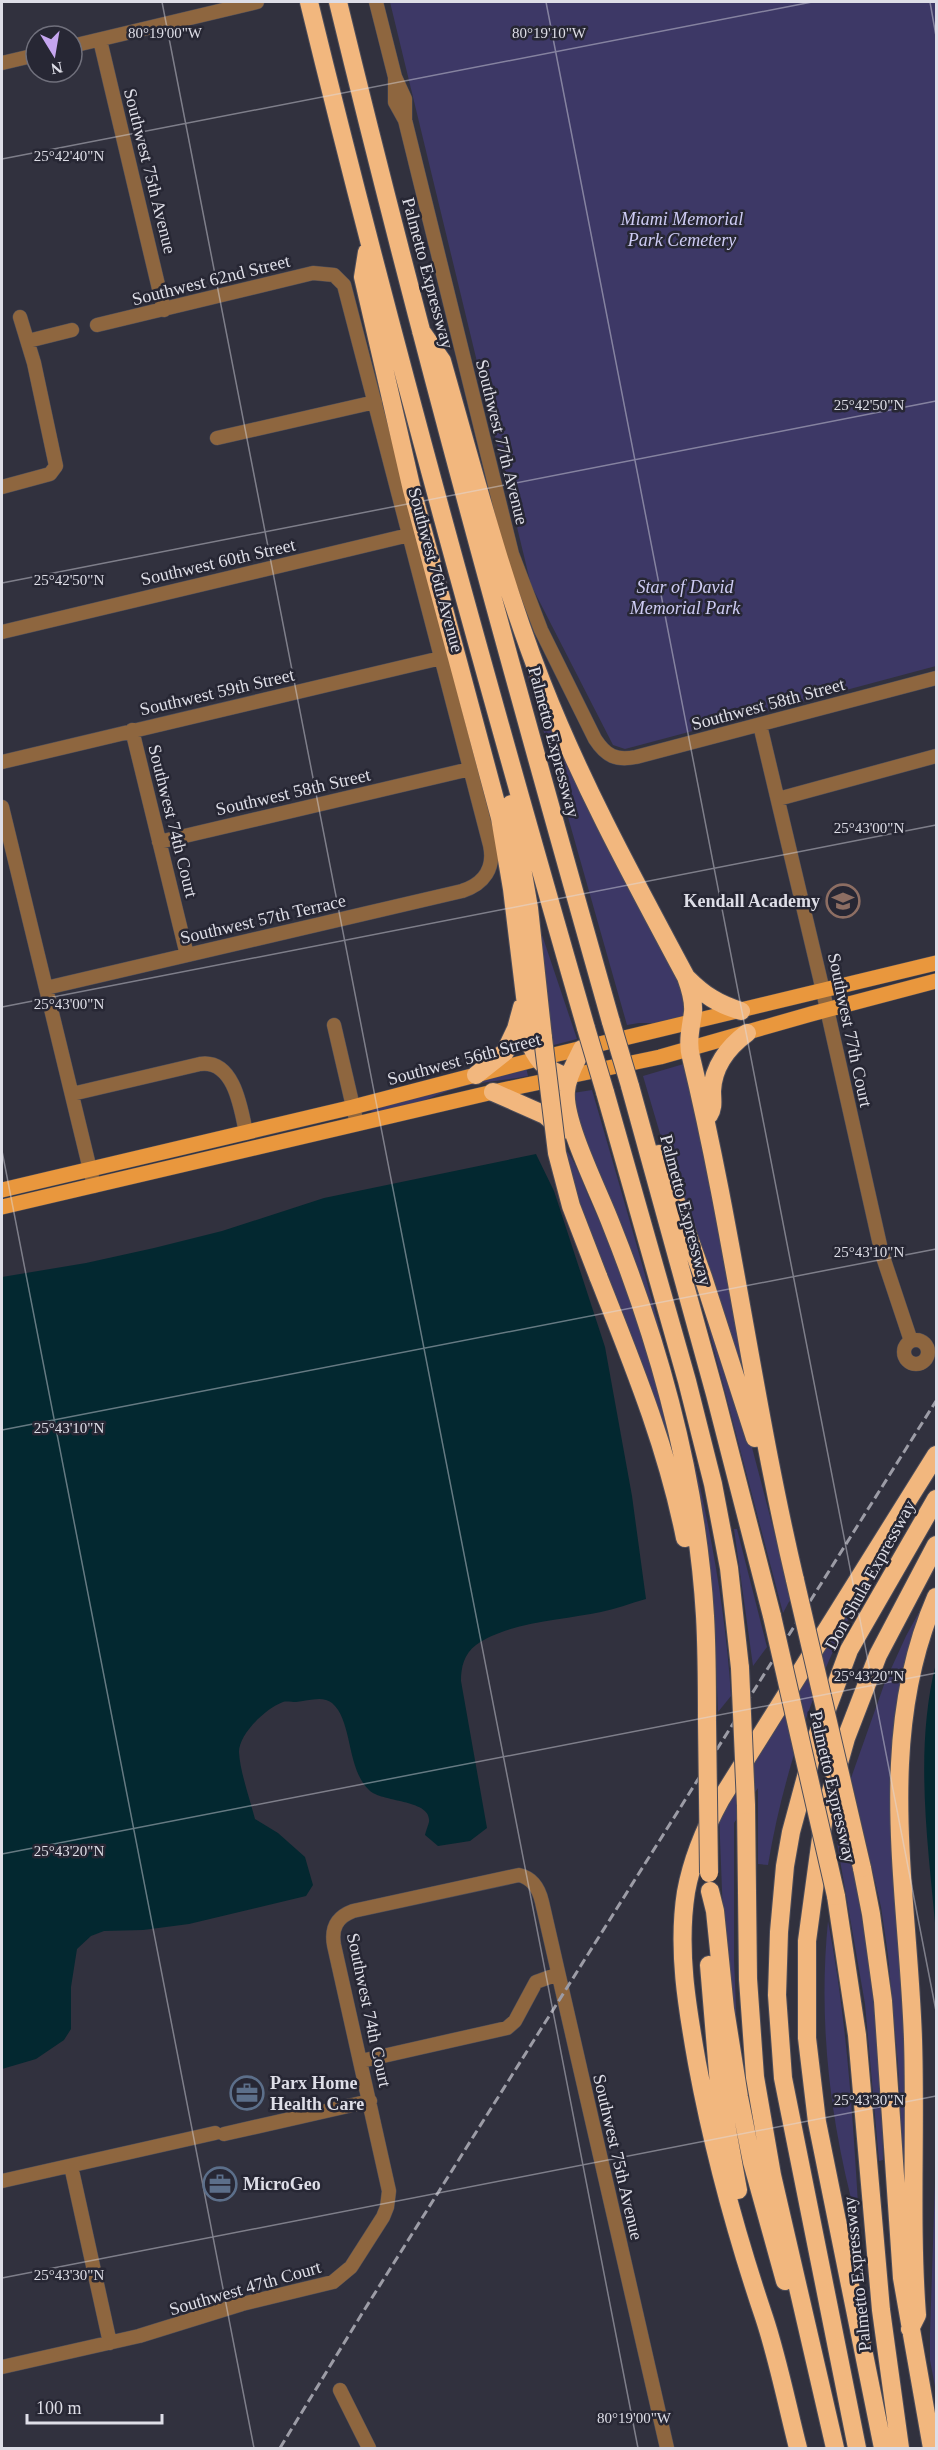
<svg xmlns="http://www.w3.org/2000/svg" width="938" height="2450" viewBox="0 0 938 2450" font-family="'Times New Roman',serif">
  <style>
    .green { fill: #3d3866 }
    .water { fill: #032830 }
    .lines { fill: none; stroke-linecap: round; stroke-linejoin: round }
    .minor-casing { stroke: #4d4d59; stroke-width: 15 }
    .major-casing { stroke: #4d4d59; stroke-width: 16 }
    .highway-casing { stroke: #4d4d59; stroke-width: 20 }
    .minor { stroke: #8e663f; stroke-width: 14 }
    .major { stroke: #e9973d; stroke-width: 15 }
    .highway { stroke: #f2b77e; stroke-width: 18 }
    .rail { stroke: #9c9ca6; stroke-width: 3; stroke-dasharray: 9 4.5; stroke-linecap: butt }
    .highway-bridge-casing { stroke: #4d4d59; stroke-width: 20; stroke-linecap: butt }
    .highway-bridge { stroke: #f2b77e; stroke-width: 18 }
    .ticks { fill: none; stroke: #dedee7; stroke-width: 1.5; stroke-opacity: 0.45 }
    .labels { text-anchor: middle; stroke-width: 5; stroke-linejoin: round; paint-order: stroke }
    .street-label { font-size: 18px; fill: #dedee7; stroke: #272734 }
    .park-label { font-size: 18px; font-style: italic; fill: #ceccf4; stroke: #272734 }
    .poi-label { font-size: 18px; font-weight: bold; fill: #dedee7; stroke: #272734; text-anchor: start }
    .ticks-label { font-size: 15px; text-anchor: middle; fill: #dedee7; stroke: #272734; stroke-width: 5; stroke-linejoin: round; paint-order: stroke }
  </style>
  <rect width="100%" height="100%" fill="#31313e"/>
  <path class="green" d="M390 2H936V666L625 749 613 745 531 585Z
    M516 634 685 994 686 1016 663 1023H639L627 1025Z
    M537 920 577 1039 550 1046Z
    M687 1063 721 1243 739 1326 749 1385 745 1386 669 1164 643 1076Z
    M526 1067 528 1076C503 1081 475 1082 451 1090 430 1096 389 1120 367 1110Z
    M592 1090C619 1183 646 1276 671 1370 700 1477 724 1584 731 1696L718 1712 715 1640 696 1493 577 1124 573 1093Z
    M561 1143C575 1159 582 1181 590 1200 629 1283 655 1372 674 1461L580 1211Z
    M697 1285 749 1436 789 1589 791 1598 783 1613Z
    M734 1529H737L767 1647 753 1666Z
    M879 1562C824 1657 786 1757 768 1865L758 1864V1788L734 1823V1960L738 2055 723 1916 719 1813Z
    M929 1594 908 1666 904 2011 907 2159H903L898 2065 888 1955 881 1907 851 1778 885 1682 906 1636Z
    M842 1817C867 1930 883 2045 883 2160L879 2161 865 2004 837 1843Z
    M828 1921C847 2019 853 2120 859 2220L857 2221C830 2122 818 2023 828 1921Z
    M936 2152V2392L930 2360V2334Z"/>
  <path class="water" d="M536 1154 554 1191 605 1347 632 1496 646 1599C631 1603 616 1609 601 1612 564 1620 507 1622 476 1645 464 1654 461 1667 461 1681L487 1828 470 1841 438 1846 425 1835C426 1830 428 1826 429 1822 432 1799 382 1803 369 1790 346 1768 353 1721 332 1703 323 1695 307 1701 296 1702 292 1702 286 1701 283 1702 266 1708 239 1734 239 1752 240 1772 250 1799 255 1819L278 1833 305 1857 313 1885 306 1896 189 1924 143 1930 104 1931 91 1936 77 1949 71 1987V2029L64 2040 36 2059 2 2069V1277L86 1263 154 1248 222 1231 324 1198Z
    M936 1663V1933C928 1843 914 1751 936 1663Z"/>
  <g class="lines">
    <g class="minor-casing">
      <path id="minor" d="M376 2 395 77V102L405 120
        M100 40 164 310
        M72 46 257 2
        M2 63 36 55
        M395 77 405 99V120L512 554 541 630 595 739C606 756 616 761 636 757L936 678
        M28 341 72 330
        M217 438 375 402
        M2 487 50 474 56 466 34 363 20 317
        M2 632 409 535
        M760 725 820 978 882 1254 911 1341
        M132 730 187 955
        M2 762 441 658
        M778 799 936 756
        M2 807 94 1186
        M159 842 470 769
        M46 988 462 891C484 884 495 868 490 845L344 285 334 275 313 273 97 325
        M334 1025 357 1124
        M72 1094 200 1064C234 1059 241 1108 246 1133
        M904 1352a12 12 0 1 1 24 0a12 12 0 1 1-24 0Z
        M361 2061 507 2028 515 2021 536 1982 558 1974
        M224 2134 370 2101
        M71 2166 110 2343
        M2 2181 215 2133
        M2 2367 139 2336 242 2304 333 2282 351 2267 383 2217 387 2207 389 2191 334 1945C331 1928 337 1917 353 1911L519 1875C533 1878 539 1889 542 1902L667 2448
        M340 2390 369 2448"/>
    </g>
    <g class="major-casing">
      <path id="major" d="M2 1190 353 1107 537 1059 936 963
        M2 1207 493 1092 660 1057 811 1014 936 981"/>
    </g>
    <g class="highway-casing">
      <path id="highway" d="M309 2C393 346 488 687 586 1028
        M338 2C421 344 515 683 611 1022
        M367 252 363 277 412 490 500 818 512 889 531 1046C541 1067 548 1069 569 1078
        M421 331 442 361C473 469 501 578 542 683 582 785 634 880 686 977 690 988 694 1000 693 1012 691 1027 687 1042 691 1057 733 1230 754 1407 795 1580
        M511 804 529 908 543 1038
        M687 978C704 995 718 1004 741 1011
        M582 1049C576 1062 567 1076 566 1091 563 1122 599 1192 611 1224 661 1349 697 1482 705 1616 707 1651 707 1686 707 1721
        M476 1075 505 1052 516 1029 522 1007
        M630 1086 715 1394 772 1616
        M493 1092 545 1115 562 1130
        M605 1092 687 1381 713 1484 729 1568 740 1668
        M709 1115C714 1107 712 1100 712 1091 713 1067 728 1047 747 1033
        M659 1154 703 1277 755 1438
        M598 1276C632 1362 667 1447 685 1538
        M746 1805 748 1979 755 2077 772 2175 835 2448
        M862 1868 871 1914 883 2001 902 2278 932 2448
        M710 1891 715 1911 725 2009 739 2097 752 2162 785 2281
        M836 1896 857 2035 881 2310 900 2448
        M709 1965 719 2085 738 2190
        M910 2329 917 2315C910 2224 916 2131 913 2039 908 1890 874 1739 936 1597
        M798 2448C787 2405 778 2359 764 2317 736 2234 713 2149 697 2063 687 2007 677 1949 686 1892 692 1859 705 1828 721 1799L936 1455
        M857 2448 783 2078 777 1995 779 1932 785 1866 791 1832 817 1736 849 1650 936 1499
        M883 2448 817 2122 807 2038V1941L824 1816 846 1738 878 1655 936 1545"/>
    </g>
    <use href="#minor" class="minor"/>
    <use href="#major" class="major"/>
    <use href="#highway" class="highway"/>
    <path class="rail" d="M280 2448 363 2312 936 1401"/>
    <g class="highway-bridge-casing">
      <path id="highway-bridge" d="M611 1022 630 1086
        M586 1028 605 1092
        M543 1038 557 1153 571 1206 598 1276
        M795 1580 862 1868
        M772 1616 836 1896
        M740 1668 746 1805
        M707 1721 709 1873"/>
    </g>
    <use href="#highway-bridge" class="highway-bridge"/>
  </g>
  <path class="ticks" d="M162 2 638 2448M546 2 936 2011M930 2 936 36M2 159 812 2M2 583 936 401M2 1007 936 825M2 1151 254 2448M2 1430 936 1249M2 1854 936 1673M2 2278 936 2096"/>
  <defs>
    <g id="school-ring" transform="scale(1.725)"><circle r="9.5" fill="#272734" stroke="#8d6e63" stroke-width="1.5"/><path d="M0-5L7-2L0 1L-7-2ZM-4 1L0 2.5L4 1V4Q0 6-4 4Z" fill="#8d6e63"/></g>
    <g id="office-ring" transform="scale(1.725)"><circle r="9.5" fill="#272734" stroke="#5c6f8a" stroke-width="1.5"/><path d="M-6-3h4V-5.5h4V-3h4V5H-6ZM-1-4.5V-3h2v-1.5ZM-6 0V1H6V0Z" fill="#5c6f8a"/></g>
  </defs>
  <g fill-rule="evenodd">
    <use href="#school-ring" x="843" y="901"/>
    <use href="#office-ring" x="247" y="2093"/>
    <use href="#office-ring" x="220" y="2184"/>
  </g>
  <g class="labels">
    <g class="street-label">
      <text transform="translate(150 171) rotate(76)" y="6">Southwest 75th Avenue</text>
      <text transform="translate(428 273) rotate(75)" y="6">Palmetto Expressway</text>
      <text transform="translate(211 280) rotate(-14)" y="6">Southwest 62nd Street</text>
      <text transform="translate(502 442) rotate(76)" y="6">Southwest 77th Avenue</text>
      <text transform="translate(218 562) rotate(-13)" y="6">Southwest 60th Street</text>
      <text transform="translate(436 570) rotate(75)" y="6">Southwest 76th Avenue</text>
      <text transform="translate(217 692) rotate(-13)" y="6">Southwest 59th Street</text>
      <text transform="translate(768 704) rotate(-15)" y="6">Southwest 58th Street</text>
      <text transform="translate(554 742) rotate(75)" y="6">Palmetto Expressway</text>
      <text transform="translate(293 792) rotate(-13)" y="6">Southwest 58th Street</text>
      <text transform="translate(173 821) rotate(76)" y="6">Southwest 74th Court</text>
      <text transform="translate(263 919) rotate(-13)" y="6">Southwest 57th Terrace</text>
      <text transform="translate(850 1030) rotate(78)" y="6">Southwest 77th Court</text>
      <text transform="translate(464 1059) rotate(-15)" y="6">Southwest 56th Street</text>
      <text transform="translate(686 1210) rotate(75)" y="6">Palmetto Expressway</text>
      <text transform="translate(870 1575) rotate(-61)" y="6">Don Shula Expressway</text>
      <text transform="translate(833 1787) rotate(77)" y="6">Palmetto Expressway</text>
      <text transform="translate(369 2010) rotate(78)" y="6">Southwest 74th Court</text>
      <text transform="translate(618 2157) rotate(77)" y="6">Southwest 75th Avenue</text>
      <text transform="translate(857 2274) rotate(-96)" y="6">Palmetto Expressway</text>
      <text transform="translate(245 2288) rotate(-16)" y="6">Southwest 47th Court</text>
    </g>
    <g class="park-label">
      <text x="682" y="225">Miami Memorial<tspan x="682" dy="21">Park Cemetery</tspan></text>
      <text x="685" y="593">Star of David<tspan x="685" dy="21">Memorial Park</tspan></text>
    </g>
    <g class="poi-label">
      <text x="820" y="907" text-anchor="end">Kendall Academy</text>
      <text x="270" y="2089">Parx Home<tspan x="270" dy="21">Health Care</tspan></text>
      <text x="243" y="2190">MicroGeo</text>
    </g>
  </g>
  <g class="ticks-label">
    <text x="165" y="38">80°19'00"W</text>
    <text x="549" y="38">80°19'10"W</text>
    <text x="69" y="161">25°42'40"N</text>
    <text x="869" y="410">25°42'50"N</text>
    <text x="69" y="585">25°42'50"N</text>
    <text x="869" y="833">25°43'00"N</text>
    <text x="69" y="1009">25°43'00"N</text>
    <text x="869" y="1257">25°43'10"N</text>
    <text x="69" y="1433">25°43'10"N</text>
    <text x="869" y="1681">25°43'20"N</text>
    <text x="69" y="1856">25°43'20"N</text>
    <text x="869" y="2105">25°43'30"N</text>
    <text x="69" y="2280">25°43'30"N</text>
    <text x="634" y="2423">80°19'00"W</text>
  </g>
  <rect width="938" height="2450" fill="none" stroke="#dedee7" stroke-width="6"/>
  <g transform="translate(54 54) rotate(169)"><circle r="28" fill="#272734" stroke="#70707c" stroke-width="1.5"/>
  <path d="M0-4.5L10 22L0 15L-10 22Z" fill="#c6a6f0"/>
  <text y="-9" font-size="16" font-weight="bold" text-anchor="middle" fill="#dedee7">N</text>
  </g>
  <path d="M27 2414v9h135v-9" fill="none" stroke="#dedee7" stroke-width="3"/>
  <text x="36" y="2414" font-size="18" fill="#dedee7" stroke="#272734" stroke-width="4.5" paint-order="stroke">100 m</text>
</svg>
